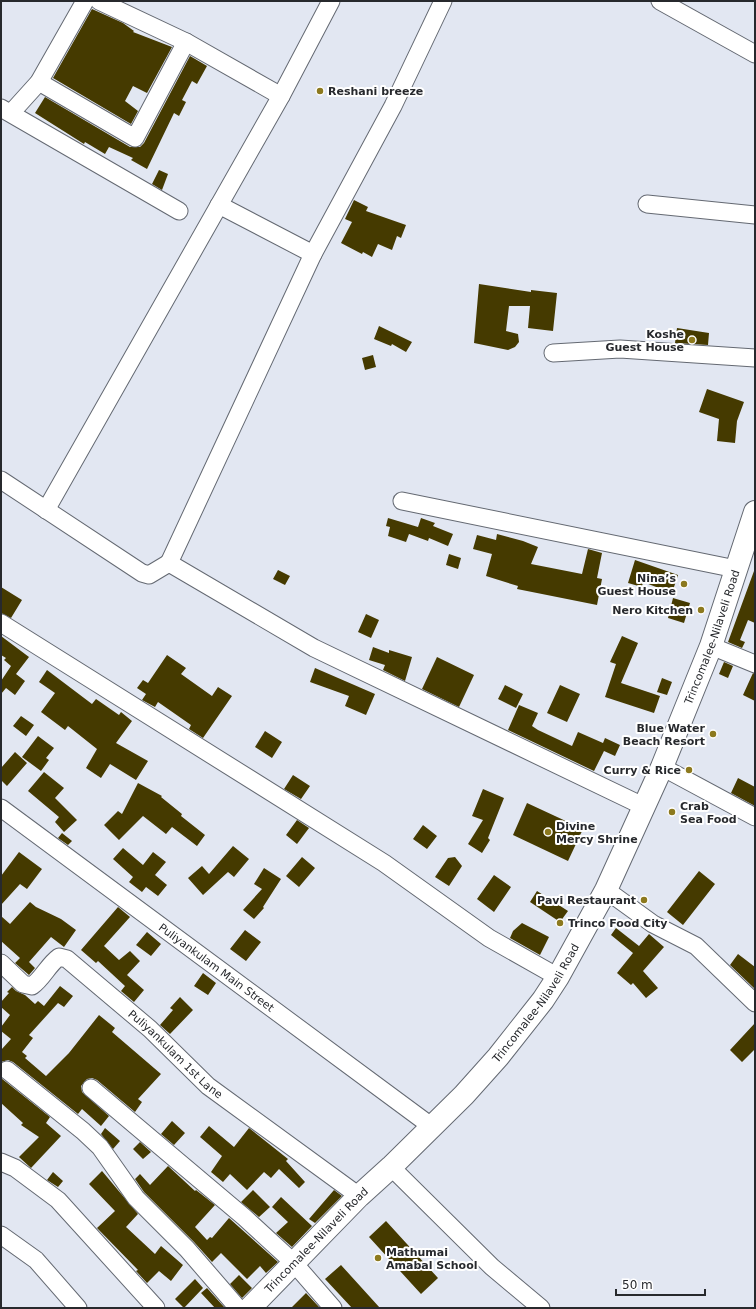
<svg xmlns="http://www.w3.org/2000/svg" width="756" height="1309" viewBox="0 0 756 1309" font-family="'DejaVu Sans',sans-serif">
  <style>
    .building { fill: #453a00 }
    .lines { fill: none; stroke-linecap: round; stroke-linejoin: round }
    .minor-casing { stroke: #646972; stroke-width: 19 }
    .major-casing { stroke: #646972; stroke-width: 24 }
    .minor { stroke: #fff; stroke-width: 17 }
    .major { stroke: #fff; stroke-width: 22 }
    .poi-dot { fill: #8c791e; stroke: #fff; stroke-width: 1.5 }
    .labels { text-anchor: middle; stroke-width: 4; stroke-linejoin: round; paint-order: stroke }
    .poi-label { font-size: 11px; font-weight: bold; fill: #27292d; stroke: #fff; text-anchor: end }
    .street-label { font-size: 11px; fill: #27292d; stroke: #fff }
  </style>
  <rect width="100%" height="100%" fill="#e2e7f2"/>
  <path class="building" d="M92 9 123 23 134 31 133 32 172 47 147 93 133 86 125 101 138 111 131 124 53 78Z
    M190 56 207 66 197 84 192 81 182 100 186 102 179 116 174 113 147 169 131 160 133 158 109 147 105 154 85 142 84 144 35 113 45 97 130 147H140L144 143Z
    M159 170 168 174 162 190 152 184Z
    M354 200 368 207 366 211 406 225 401 238 397 236 392 250 378 244 372 257 363 252 362 254 341 243 352 222 345 219Z
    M479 284 531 292V290L557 293 553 331 528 328 530 306H509L506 331 518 334 519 342 515 347 508 350 474 343Z
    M379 326 412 342 406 352 392 344 391 346 374 339Z
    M677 328 709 333 708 345 675 343Z
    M373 355 376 367 365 370 362 358Z
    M707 389 744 402 737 421 735 443 717 441 719 419 699 412Z
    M388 518 418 527 421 518 435 523 433 526 453 534 448 546 429 538 428 541 409 534 406 542 388 536 390 527 386 526Z
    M497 534 523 541 538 547 531 564 582 574 588 549 602 553 597 578 602 579 597 605 517 589 518 586 486 576 492 554 473 549 477 535 496 540Z
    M449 554 461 558 458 569 446 565Z
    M635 560 678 575 672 593 643 582 642 587 628 583Z
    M278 570 290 576 285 585 273 579Z
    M754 571 755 623 748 620 740 640 745 642 742 648 728 642Z
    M1 587 22 600 11 618 1 613Z
    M673 598 690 603 684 623 668 618Z
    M366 614 379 620 371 638 358 632Z
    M1 636 29 657 16 674 25 681 15 695 6 688 1 694V681L11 666 4 660 6 658 1 655Z
    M622 636 638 643 621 683 660 696 654 713 605 697 616 664 610 662Z
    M373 647 389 653V650L412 657 405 681 383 670 385 665 369 660Z
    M167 655 186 668 181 674 212 696 218 687 232 696 203 738 189 729 191 725 158 702 155 707 142 700 146 694 137 688 143 680 148 683Z
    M437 657 474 675 459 707 422 689Z
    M724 662 733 666 728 678 719 674Z
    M315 668 375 694 366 715 345 706 349 696 310 682Z
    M47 670 92 704 96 699 119 715 121 712 132 721 116 743 148 761 136 780 110 764 101 778 86 768 97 749 68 726 65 730 41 712 55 693 39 682Z
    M753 673 755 674V701L743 695Z
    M662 678 672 682 667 695 657 692Z
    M505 685 523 694 516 708 498 699Z
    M560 685 580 694 567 722 547 713Z
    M519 705 538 713 532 726 538 730 572 746 578 732 603 743 605 738 620 745 615 756 604 751 594 771 508 730Z
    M21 716 34 725 26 736 13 726Z
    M265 731 282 742 272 758 255 747Z
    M38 736 54 748 46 758 49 760 41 771 22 757Z
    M15 752 27 763 7 786 1 780V768Z
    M44 772 64 788 55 798 77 820 64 832 55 822 59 817 28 791Z
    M293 775 310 786 301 799 284 789Z
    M738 778 755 787V806L731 793Z
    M138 783 162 796 161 797 182 814 181 816 205 835 197 846 172 827 166 834 143 816 119 840 104 825 118 811 122 814Z
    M483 789 504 798 488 838 490 840 482 853 468 844 483 820 472 816Z
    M527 803 583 829 568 861 513 835Z
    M297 820 309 828 297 844 286 835Z
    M423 825 437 836 427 849 413 839Z
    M62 833 72 841 68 845 58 838Z
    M233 846 249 859 234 877 228 872 203 895 188 878 202 866 209 874Z
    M123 848 143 865 153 852 166 862 155 875 167 885 158 896 146 887 142 892 129 882 133 877 113 859Z
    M19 852 42 869 27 889 20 884 1 905V876Z
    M302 857 315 868 299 887 286 876Z
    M455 857 462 866 449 886 435 877 448 858Z
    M264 868 281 879 263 907 264 908 254 919 243 910 262 889 254 884Z
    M699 871 715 884 683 925 667 912Z
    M494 875 511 887 494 912 477 899Z
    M537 891 568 911 560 922 530 902Z
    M30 902 36 907 61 919 76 930 64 947 51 937 29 962 35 968 29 975 15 963 20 958 1 941V916L10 924Z
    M118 907 130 917 104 946 119 960 130 951 140 961 127 975 144 990 134 1002 121 991 125 986 98 961 96 963 81 950Z
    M522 923 549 937 540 955 510 938 513 931Z
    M616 928 639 946 649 934 664 947 643 971 658 988 646 998 633 983 631 985 617 973 633 953 611 935Z
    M245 930 261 942 246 961 230 949Z
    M147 932 161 944 151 956 136 945Z
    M738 954 755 967V989L730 965Z
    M203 973 216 983 208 995 194 986Z
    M60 986 73 996 64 1007 58 1003 29 1035 33 1038 22 1052 27 1056 25 1058 46 1076 69 1053 99 1015 115 1028 112 1032 161 1074 138 1099 142 1102 135 1112 97 1080 92 1078 87 1079 81 1086 82 1092 109 1116 101 1126 82 1109 78 1114 13 1062 8 1060 1 1062V1050L11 1039 1 1031V1027L10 1015 1 1007V1002L9 993 7 992 12 987 16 991 25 995 35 1004 38 1001 44 1006Z
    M180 997 193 1010 170 1034 160 1025 173 1010 170 1008Z
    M755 1023V1049L742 1062 730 1050Z
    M1 1078 50 1117 46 1123 61 1136 31 1168 19 1157 39 1137 21 1125 23 1123 1 1103Z
    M172 1121 185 1133 174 1145 161 1134Z
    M209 1126 234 1147 249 1128 288 1159 286 1161 305 1182 299 1188 279 1169 271 1178 264 1172 247 1190 230 1174 223 1182 211 1172 222 1156 200 1137Z
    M105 1128 120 1141 113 1149 101 1134Z
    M140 1142 151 1152 143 1159 133 1149Z
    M168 1166 195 1191 196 1190 215 1205 195 1227 207 1240 210 1237 212 1238 229 1218 278 1262 266 1273 260 1266 247 1279 221 1253 212 1262 194 1242 144 1192 135 1179 140 1174 150 1185Z
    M102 1171 138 1214 126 1227 155 1254 161 1246 183 1265 171 1281 159 1271 147 1283 136 1271 138 1270 97 1228 115 1211 89 1184Z
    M53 1172 63 1181 58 1187 47 1180Z
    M253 1190 270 1207 259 1217 241 1202Z
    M334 1190 342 1196 315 1223 309 1219Z
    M281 1197 312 1226 292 1247 276 1233 288 1222 272 1207Z
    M386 1221 438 1278 421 1294 369 1237Z
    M341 1265 380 1308H352L325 1279Z
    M239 1275 252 1288 242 1298 230 1284Z
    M195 1279 203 1288 184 1308 175 1299Z
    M207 1288 225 1308H215L201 1293Z
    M306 1293 320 1308H291Z"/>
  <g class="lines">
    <g class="minor-casing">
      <g id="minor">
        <path d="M99 1 186 42 281 96"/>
        <path d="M660 1 755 54"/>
        <path d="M39 82 135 138 186 42"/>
        <path d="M1 108 179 211"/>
        <path d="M11 113 39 82 85 1"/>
        <path d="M647 204 755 215"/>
        <path d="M219 205 313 254"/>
        <path d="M553 353 620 349 755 358"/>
        <path d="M1 480 142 573 149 575 169 563 314 648 645 807"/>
        <path d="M402 501 736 569"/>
        <path d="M46 510 281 96 331 1"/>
        <path d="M169 563 313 254 393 106 443 1"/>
        <path d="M1 623 384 863 489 938 558 977"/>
        <path d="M711 646 755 664"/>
        <path d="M662 767 755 817"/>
        <path id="s1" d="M1 808 431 1126"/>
        <path d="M606 890 653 924 696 946 755 1003"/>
        <path id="s2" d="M1 963 23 984 32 986C43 978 48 965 59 957L67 959 150 1029 208 1086 359 1196"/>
        <path d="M7 1070 83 1131 100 1147 136 1198 187 1249 238 1308"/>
        <path d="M91 1088 244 1217 293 1262 333 1308"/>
        <path d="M1 1162 15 1168 58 1200 156 1308"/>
        <path d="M391 1167 492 1267 541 1308"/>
        <path d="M1 1235 36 1260 78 1308"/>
      </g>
    </g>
    <g class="major-casing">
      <g id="major">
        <path id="s3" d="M250 1308 359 1196 391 1167 464 1095 498 1057 543 1000 558 977 606 890 662 767 711 646 755 512"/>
      </g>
    </g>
    <use href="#minor" class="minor"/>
    <use href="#major" class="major"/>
  </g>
  <g class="poi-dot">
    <circle cx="320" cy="91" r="4"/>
    <circle cx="692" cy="340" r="4"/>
    <circle cx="684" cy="584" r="4"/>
    <circle cx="701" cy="610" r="4"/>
    <circle cx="713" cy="734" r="4"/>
    <circle cx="689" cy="770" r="4"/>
    <circle cx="672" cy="812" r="4"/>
    <circle cx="548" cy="832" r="4"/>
    <circle cx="644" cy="900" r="4"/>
    <circle cx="560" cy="923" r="4"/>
    <circle cx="378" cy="1258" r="4"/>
  </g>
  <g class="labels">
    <g class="poi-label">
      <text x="328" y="95" text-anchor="start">Reshani breeze</text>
      <text x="684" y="338">Koshe<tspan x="684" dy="13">Guest House</tspan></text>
      <text x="676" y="582">Nina’s<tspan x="676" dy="13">Guest House</tspan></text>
      <text x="693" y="614">Nero Kitchen</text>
      <text x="705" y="732">Blue Water<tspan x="705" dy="13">Beach Resort</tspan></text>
      <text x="681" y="774">Curry &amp; Rice</text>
      <text x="680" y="810" text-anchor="start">Crab<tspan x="680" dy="13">Sea Food</tspan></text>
      <text x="556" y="830" text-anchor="start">Divine<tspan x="556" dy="13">Mercy Shrine</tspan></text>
      <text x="636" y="904">Pavi Restaurant</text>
      <text x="568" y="927" text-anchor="start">Trinco Food City</text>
      <text x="386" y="1256" text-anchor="start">Mathumai<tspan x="386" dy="13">Amabal School</tspan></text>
    </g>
    <g class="street-label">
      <text dy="4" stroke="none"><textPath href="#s3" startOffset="827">Trincomalee-Nilaveli Road</textPath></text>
      <text dy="4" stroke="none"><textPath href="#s1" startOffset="268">Puliyankulam Main Street</textPath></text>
      <text dy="4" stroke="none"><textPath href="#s3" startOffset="419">Trincomalee-Nilaveli Road</textPath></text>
      <text dy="4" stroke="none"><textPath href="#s2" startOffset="232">Puliyankulam 1st Lane</textPath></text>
      <text dy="4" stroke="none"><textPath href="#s3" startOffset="95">Trincomalee-Nilaveli Road</textPath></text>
    </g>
  </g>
  <rect width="756" height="1309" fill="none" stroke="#27292d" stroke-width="4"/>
  <path d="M616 1289v6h89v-6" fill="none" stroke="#27292d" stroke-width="2"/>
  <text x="622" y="1289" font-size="12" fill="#27292d" stroke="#ffffff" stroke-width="3" paint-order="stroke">50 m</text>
</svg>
